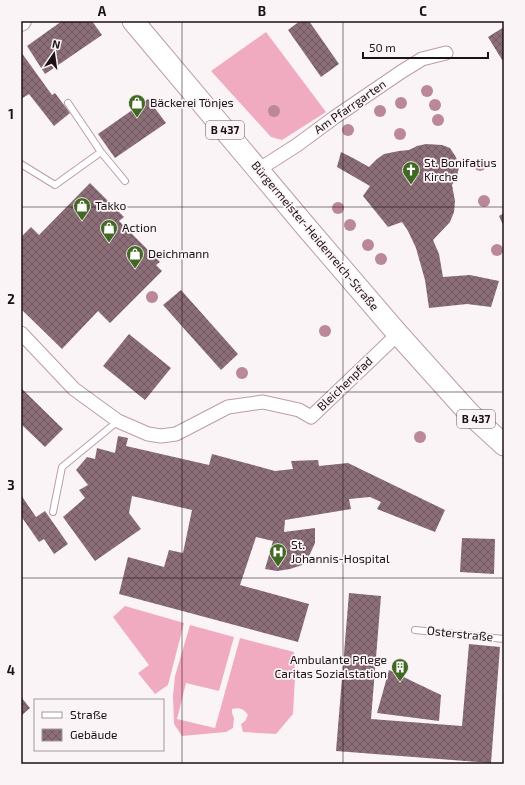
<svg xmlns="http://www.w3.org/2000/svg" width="525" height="785" viewBox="0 0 525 785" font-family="'Exo 2',sans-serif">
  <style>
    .grass { fill: #f1abc1 }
    .building { fill: url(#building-cross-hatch) }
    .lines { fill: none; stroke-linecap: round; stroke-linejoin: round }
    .service-casing { stroke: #bc9da6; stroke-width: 8 }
    .minor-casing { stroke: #bc9da6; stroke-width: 15 }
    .secondary-casing { stroke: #bc9da6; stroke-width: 20 }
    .primary-casing { stroke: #bc9da6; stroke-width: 23 }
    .service { stroke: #fff; stroke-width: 6 }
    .minor { stroke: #fff; stroke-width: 13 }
    .secondary { stroke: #fff; stroke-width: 18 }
    .primary { stroke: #fff; stroke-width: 21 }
    .tree { fill: #ba879b }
    .grid { fill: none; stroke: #1c1115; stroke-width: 1; stroke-opacity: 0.55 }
    .labels { text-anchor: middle; stroke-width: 3.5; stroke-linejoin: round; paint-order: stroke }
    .shield { fill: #fbf4f6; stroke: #5f5558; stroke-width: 1 }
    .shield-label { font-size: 11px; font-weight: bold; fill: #1c1115 }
    .poi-label { font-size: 12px; fill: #1c1115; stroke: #fbf4f6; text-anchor: start }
    .street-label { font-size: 12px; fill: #1c1115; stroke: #fbf4f6 }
    .neatline { fill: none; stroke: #1c1115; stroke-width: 1.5 }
    .grid-label { font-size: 13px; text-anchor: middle; font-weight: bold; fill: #1c1115 }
  </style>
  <defs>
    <pattern id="building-cross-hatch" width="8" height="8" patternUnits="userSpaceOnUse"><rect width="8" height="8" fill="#8b6e77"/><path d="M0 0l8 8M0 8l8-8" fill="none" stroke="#715960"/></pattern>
  </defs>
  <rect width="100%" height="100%" fill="#fbf4f6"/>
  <path class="grass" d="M266 32 326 112 282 140 271 137 211 71Z
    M125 606 184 623 168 685 155 694 138 673 149 665 113 617Z
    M190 625 234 637 219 691 186 683 177 719 215 728 240 638 294 652 295 677 293 714 276 734 243 732 241 724 245 721 248 715C244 709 240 707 232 709V713L234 718 233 728 226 732 182 736 174 724 173 696 175 676Z"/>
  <path class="building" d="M62 21H92L102 35 45 74 27 46Z
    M300 21H309L339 64 321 77 288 30Z
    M504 27V63L488 37Z
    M21 52 52 95 55 93 70 113 54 126 29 94 21 99Z
    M148 99 166 123 115 158 98 134Z
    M426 144 442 145 450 148 456 157 459 167 457 176 452 185 455 201 454 212 450 222 433 240 439 254 443 277 470 275 499 281 491 307 467 304 429 308 425 280 416 248 408 231 402 222 388 227 363 196 370 186 337 167 341 152 353 158 369 167 377 159 384 154 399 151 409 150 417 146Z
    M90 183 124 217 119 221 160 262 156 265 162 271 110 323 98 311 62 349 21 309V237L31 227 39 235Z
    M504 213V227L499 216Z
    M181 290 238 354 221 370 163 305Z
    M129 334 171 368 145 400 103 366Z
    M21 388 63 429 45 447 21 424Z
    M118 436 128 438 126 446 209 465 212 454 275 471 293 469 291 461 318 460 319 466 348 463 445 510 435 532 377 509 381 502 370 497 349 499 351 509 285 520 284 532 315 528V543L310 554 302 565 290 569 277 571 265 569 273 541 256 537 240 585 309 604 298 642 119 594 128 557 164 567 169 550 183 553 192 510 132 496 129 513 141 529 95 561 63 517 85 498 79 490 88 485 76 470 87 457 95 459 97 448 115 453Z
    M21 495 36 517 45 511 68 544 54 554 44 539 39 542 21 516Z
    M462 538 495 539 494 574 460 572Z
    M349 593 381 596 371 719 462 726 469 644 500 647 491 763 336 751Z
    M389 670 441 695 439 721 377 713Z
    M21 697 30 708 21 716Z"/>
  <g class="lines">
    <g class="service-casing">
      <path id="service" d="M101 152 125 181
        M21 164 55 185 101 152 68 103
        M53 512 62 467 118 421
        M415 630 504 639"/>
    </g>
    <g class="minor-casing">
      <path id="minor" d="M258 170 297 145 335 117 401 72 422 59 446 53
        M21 333 74 389 118 421 148 434 161 436 176 434 228 407 263 402 299 410 311 417 398 334"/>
    </g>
    <g class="secondary-casing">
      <path id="secondary" d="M21 22 22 21"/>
    </g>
    <g class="primary-casing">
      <path id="primary" d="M133 21 307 228 398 334 469 413 504 445"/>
    </g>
    <use href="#service" class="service"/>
    <use href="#minor" class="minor"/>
    <use href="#secondary" class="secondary"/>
    <use href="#primary" class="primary"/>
  </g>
  <g class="tree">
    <circle cx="427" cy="91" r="6"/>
    <circle cx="401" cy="103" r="6"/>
    <circle cx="435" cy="105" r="6"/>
    <circle cx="274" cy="111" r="6"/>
    <circle cx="380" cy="111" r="6"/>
    <circle cx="438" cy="120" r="6"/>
    <circle cx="348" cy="130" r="6"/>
    <circle cx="400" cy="134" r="6"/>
    <circle cx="480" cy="165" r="6"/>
    <circle cx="484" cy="201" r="6"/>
    <circle cx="338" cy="208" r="6"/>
    <circle cx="350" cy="225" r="6"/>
    <circle cx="368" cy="245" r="6"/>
    <circle cx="497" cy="250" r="6"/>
    <circle cx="381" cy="259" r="6"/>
    <circle cx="152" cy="297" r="6"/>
    <circle cx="325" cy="331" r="6"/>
    <circle cx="242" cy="373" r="6"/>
    <circle cx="420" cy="437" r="6"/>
  </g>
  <path class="grid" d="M182 21V764M343 21V764M21 207H504M21 392H504M21 578H504"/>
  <defs>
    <g id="shop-pin" transform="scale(0.9)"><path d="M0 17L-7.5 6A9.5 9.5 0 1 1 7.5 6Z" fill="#426924" stroke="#fbf4f6"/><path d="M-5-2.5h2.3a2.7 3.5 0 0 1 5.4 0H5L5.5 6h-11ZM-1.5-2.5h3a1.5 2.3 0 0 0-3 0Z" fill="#fff"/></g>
    <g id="church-pin" transform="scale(0.9)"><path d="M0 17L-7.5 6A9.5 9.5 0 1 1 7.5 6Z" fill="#426924" stroke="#fbf4f6"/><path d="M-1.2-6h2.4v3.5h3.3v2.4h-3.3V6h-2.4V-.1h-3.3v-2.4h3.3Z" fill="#fff"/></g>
    <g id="hospital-pin" transform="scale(0.9)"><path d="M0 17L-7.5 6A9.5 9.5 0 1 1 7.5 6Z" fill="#426924" stroke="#fbf4f6"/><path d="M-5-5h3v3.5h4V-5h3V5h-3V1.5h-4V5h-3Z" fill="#fff"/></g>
    <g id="building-pin" transform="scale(0.9)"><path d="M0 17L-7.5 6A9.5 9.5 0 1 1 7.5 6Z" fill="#426924" stroke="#fbf4f6"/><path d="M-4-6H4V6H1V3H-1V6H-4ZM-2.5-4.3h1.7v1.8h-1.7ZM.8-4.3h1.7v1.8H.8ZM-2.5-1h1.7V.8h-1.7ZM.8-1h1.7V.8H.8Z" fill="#fff"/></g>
  </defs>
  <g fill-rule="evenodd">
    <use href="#shop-pin" x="137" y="103"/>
    <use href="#church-pin" x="411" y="170"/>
    <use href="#shop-pin" x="82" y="206"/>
    <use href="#shop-pin" x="109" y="228"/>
    <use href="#shop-pin" x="135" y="254"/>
    <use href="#hospital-pin" x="278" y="552"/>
    <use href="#building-pin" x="400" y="667"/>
  </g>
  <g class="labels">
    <g class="shield">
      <rect x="206" y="121" width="38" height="18" rx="3"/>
      <rect x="457" y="410" width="38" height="18" rx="3"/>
    </g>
    <g class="shield-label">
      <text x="225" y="134">B 437</text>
      <text x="476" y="423">B 437</text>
    </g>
    <g class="poi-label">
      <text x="150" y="107">Bäckerei Tönjes</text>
      <text x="424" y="167">St. Bonifatius<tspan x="424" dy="14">Kirche</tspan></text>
      <text x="95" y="210">Takko</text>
      <text x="122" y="232">Action</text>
      <text x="148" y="258">Deichmann</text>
      <text x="291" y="549">St.<tspan x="291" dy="14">Johannis-Hospital</tspan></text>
      <text x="387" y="664" text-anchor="end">Ambulante Pflege<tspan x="387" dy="14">Caritas Sozialstation</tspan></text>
    </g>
    <g class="street-label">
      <text transform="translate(350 107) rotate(-35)" y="4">Am Pfarrgarten</text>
      <text transform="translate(315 236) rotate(50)" y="4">Bürgermeister-Heidenreich-Straße</text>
      <text transform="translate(345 384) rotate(-44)" y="4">Bleichenpfad</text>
      <text transform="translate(460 634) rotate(6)" y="4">Osterstraße</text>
    </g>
  </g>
  <rect width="525" height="785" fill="none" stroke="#fbf4f6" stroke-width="44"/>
  <rect x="34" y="699" width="130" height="52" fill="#fbf4f6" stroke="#a2999c"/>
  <rect x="42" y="712" width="20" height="6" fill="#ffffff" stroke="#a2999c"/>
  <text x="70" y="719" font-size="12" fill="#1c1115">Straße</text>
  <rect x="42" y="729" width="20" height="12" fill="url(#building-cross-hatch)" stroke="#a2999c"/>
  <text x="70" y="739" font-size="12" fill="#1c1115">Gebäude</text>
  <g transform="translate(54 54) rotate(13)" stroke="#fbf4f6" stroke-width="3" paint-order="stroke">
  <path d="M0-3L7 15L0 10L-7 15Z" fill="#1c1115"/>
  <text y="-6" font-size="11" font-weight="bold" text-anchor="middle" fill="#1c1115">N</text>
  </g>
  <path d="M363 52v6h125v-6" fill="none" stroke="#1c1115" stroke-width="2"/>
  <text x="369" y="52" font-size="12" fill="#1c1115" stroke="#fbf4f6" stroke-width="3" paint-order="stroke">50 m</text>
  <rect x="22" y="22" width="481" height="741" class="neatline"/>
  <g class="grid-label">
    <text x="102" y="16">A</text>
    <text x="262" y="16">B</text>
    <text x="423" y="16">C</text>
    <text x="11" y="119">1</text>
    <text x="11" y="304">2</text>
    <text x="11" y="490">3</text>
    <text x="11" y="675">4</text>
  </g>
</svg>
